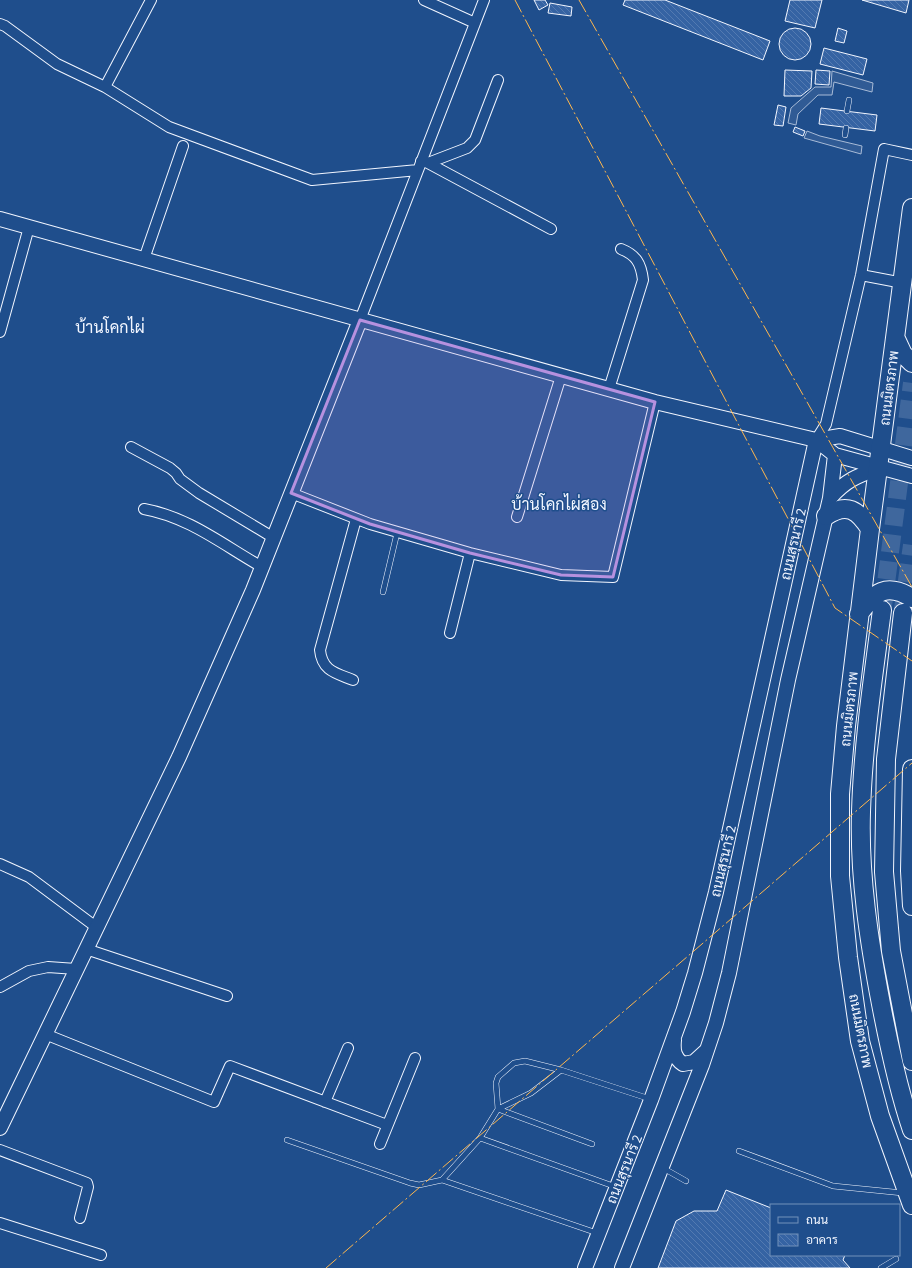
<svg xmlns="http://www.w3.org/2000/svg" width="912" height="1268" viewBox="0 0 912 1268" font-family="'Source Sans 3',Sarabun,sans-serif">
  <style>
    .built { fill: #305b95; stroke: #a8bbd7 }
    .building { fill: url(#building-back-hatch); stroke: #f2f6ff }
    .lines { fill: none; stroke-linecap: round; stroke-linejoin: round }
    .highway-tunnel { stroke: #3f679d; stroke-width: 18; stroke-dasharray: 18 9; stroke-linecap: butt }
    .lane-casing { stroke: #f2f6ff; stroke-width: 6 }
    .street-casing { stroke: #f2f6ff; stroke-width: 12 }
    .secondary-casing { stroke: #f2f6ff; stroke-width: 16 }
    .highway-casing { stroke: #f2f6ff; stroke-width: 20 }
    .lane { stroke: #1f4e8c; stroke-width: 5 }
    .street { stroke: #1f4e8c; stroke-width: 10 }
    .secondary { stroke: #1f4e8c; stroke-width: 14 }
    .highway { stroke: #1f4e8c; stroke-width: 18 }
    .power { stroke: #ffb74d; stroke-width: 1; stroke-dasharray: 14 3 2 3; stroke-linecap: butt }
    .marked { fill: #b691df; fill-opacity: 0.2; stroke: #b691df; stroke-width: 3; stroke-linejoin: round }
    .labels { text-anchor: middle; stroke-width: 3; stroke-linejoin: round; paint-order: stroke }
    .street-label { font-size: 14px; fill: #f2f6ff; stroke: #1f4e8c }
    .quarter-label { font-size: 16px; fill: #f2f6ff; stroke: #1f4e8c }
  </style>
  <defs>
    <pattern id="building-back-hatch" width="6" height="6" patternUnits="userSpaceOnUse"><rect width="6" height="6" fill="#3563a3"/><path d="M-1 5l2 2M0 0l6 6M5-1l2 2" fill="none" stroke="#537ab1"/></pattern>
  </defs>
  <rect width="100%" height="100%" fill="#1f4e8c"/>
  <path class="built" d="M832 71 873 83 872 92 834 82 832 95H818L798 114 796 125 788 123 791 108 815 87H831Z
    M807 131 820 136 862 146 861 154 804 138Z"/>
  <path class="building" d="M534 0H545L548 5 539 10Z
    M625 0H665L770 41 763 60 623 5Z
    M790 0H822L815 28 785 21Z
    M862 0H909L906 13Z
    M550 3 572 7 571 16 548 13Z
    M779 44a16 16 0 1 1 32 0a16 16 0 1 1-32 0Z
    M838 28 847 31 844 43 835 41Z
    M824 48 867 59 863 75 820 64Z
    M785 70 812 71 811 88 801 96H784Z
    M816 70 830 71 829 85 815 84Z
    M778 105 786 107 783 126 774 125Z
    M821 108 877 115 875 131 819 124Z
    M795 127 805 131 803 136 793 132Z
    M726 1190 771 1208V1255H845L843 1260 850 1268H658L676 1221 694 1211H717Z"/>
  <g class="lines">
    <path class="highway-tunnel" d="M883 606 912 383
      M903 609 912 545"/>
    <g class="lane-casing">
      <path id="lane" d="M847 111 849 100
        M845 135 846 128
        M383 592 397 533
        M561 1070 525 1061 514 1063 498 1077 496 1083 498 1109 592 1144
        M480 1138 616 1187
        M287 1140 410 1183 419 1185 442 1180 597 1233
        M739 1151 833 1186 903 1193
        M663 1168 686 1181
        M442 1180 480 1138 498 1109 531 1093 561 1070 650 1099
        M881 1268 896 1259"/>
    </g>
    <g class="street-casing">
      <path id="street" d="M424 0 475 23
        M0 24 5 26 57 64 105 87 169 127 312 180 418 170
        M105 87 151 0
        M421 161 428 163 551 229
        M428 163 467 148 475 140 498 80
        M144 259 183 146
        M861 275 903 283
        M360 320 484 0
        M0 332 29 227
        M609 389 643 280C641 263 636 255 621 249
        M816 440 826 424 861 275 884 149 912 155
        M131 447 170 468 176 473 180 479 199 493 274 538
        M291 493 370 524 470 553 561 575 613 577 655 402
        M144 509C189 517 223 545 262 567
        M517 517 561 376
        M450 633 470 553
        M353 680C336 673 322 671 320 650L356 519
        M0 864 29 877 96 927
        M86 949 227 996
        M0 987 29 971 48 967 76 969
        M45 1034 214 1102 230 1066 387 1125
        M325 1102 348 1048
        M380 1144 415 1058
        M0 1150 87 1183 88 1187 80 1218
        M0 1223 101 1255"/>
    </g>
    <g class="secondary-casing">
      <path id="secondary" d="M0 219 655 402 816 440 840 436 912 458
        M816 440 835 455 912 476
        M830 498C846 480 857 476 879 468
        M674 1040C673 1050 674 1058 683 1064L694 1062 706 1051
        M0 1128 179 757 253 590 360 320
        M585 1268 651 1100 683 1012 695 973 716 892 816 440
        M622 1268 702 1065 716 1023 729 973 788 680 830 498 835 455"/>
    </g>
    <g class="highway-casing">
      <path id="highway" d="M912 208 870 529 846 726 840 794V876L848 957 860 1041 880 1116 912 1205
        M896 339 903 354 912 363
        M826 516C847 502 858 510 870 529
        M882 610C873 678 863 744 861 812 859 876 869 941 881 1004 889 1046 898 1089 912 1130
        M903 613 886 759 884 872 891 951 912 1061
        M859 614C875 592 886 582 912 598
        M912 769 910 871 912 906"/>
    </g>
    <use href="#lane" class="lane"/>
    <use href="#street" class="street"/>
    <use href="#secondary" class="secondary"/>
    <use href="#highway" class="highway"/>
    <path class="power" d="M515 0 835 608 912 661
      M579 0 912 587
      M326 1268 912 763"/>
  </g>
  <path class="marked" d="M360 320 655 402 613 577 561 575 470 553 370 524 291 493Z"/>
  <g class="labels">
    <g class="street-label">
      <text transform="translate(889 388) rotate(-83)" y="5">ถนนมิตรภาพ</text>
      <text transform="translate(793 544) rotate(-77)" y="5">ถนนสุรนารี 2</text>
      <text transform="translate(849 709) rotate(-84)" y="5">ถนนมิตรภาพ</text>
      <text transform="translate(723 861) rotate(-77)" y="5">ถนนสุรนารี 2</text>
      <text transform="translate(861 1031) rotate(79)" y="5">ถนนมิตรภาพ</text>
      <text transform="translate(624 1169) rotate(-68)" y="5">ถนนสุรนารี 2</text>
    </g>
    <g class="quarter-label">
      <text x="110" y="333">บ้านโคกไผ่</text>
      <text x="559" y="510">บ้านโคกไผ่สอง</text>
    </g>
  </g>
  <rect x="770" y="1204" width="130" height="52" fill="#1f4e8c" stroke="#7391ba"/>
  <rect x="778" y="1217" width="20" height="6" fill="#1f4e8c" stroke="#7391ba"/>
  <text x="806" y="1224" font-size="12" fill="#f2f6ff">ถนน</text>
  <rect x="778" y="1234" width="20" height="12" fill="url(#building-back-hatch)" stroke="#7391ba"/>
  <text x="806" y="1244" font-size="12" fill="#f2f6ff">อาคาร</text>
</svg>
